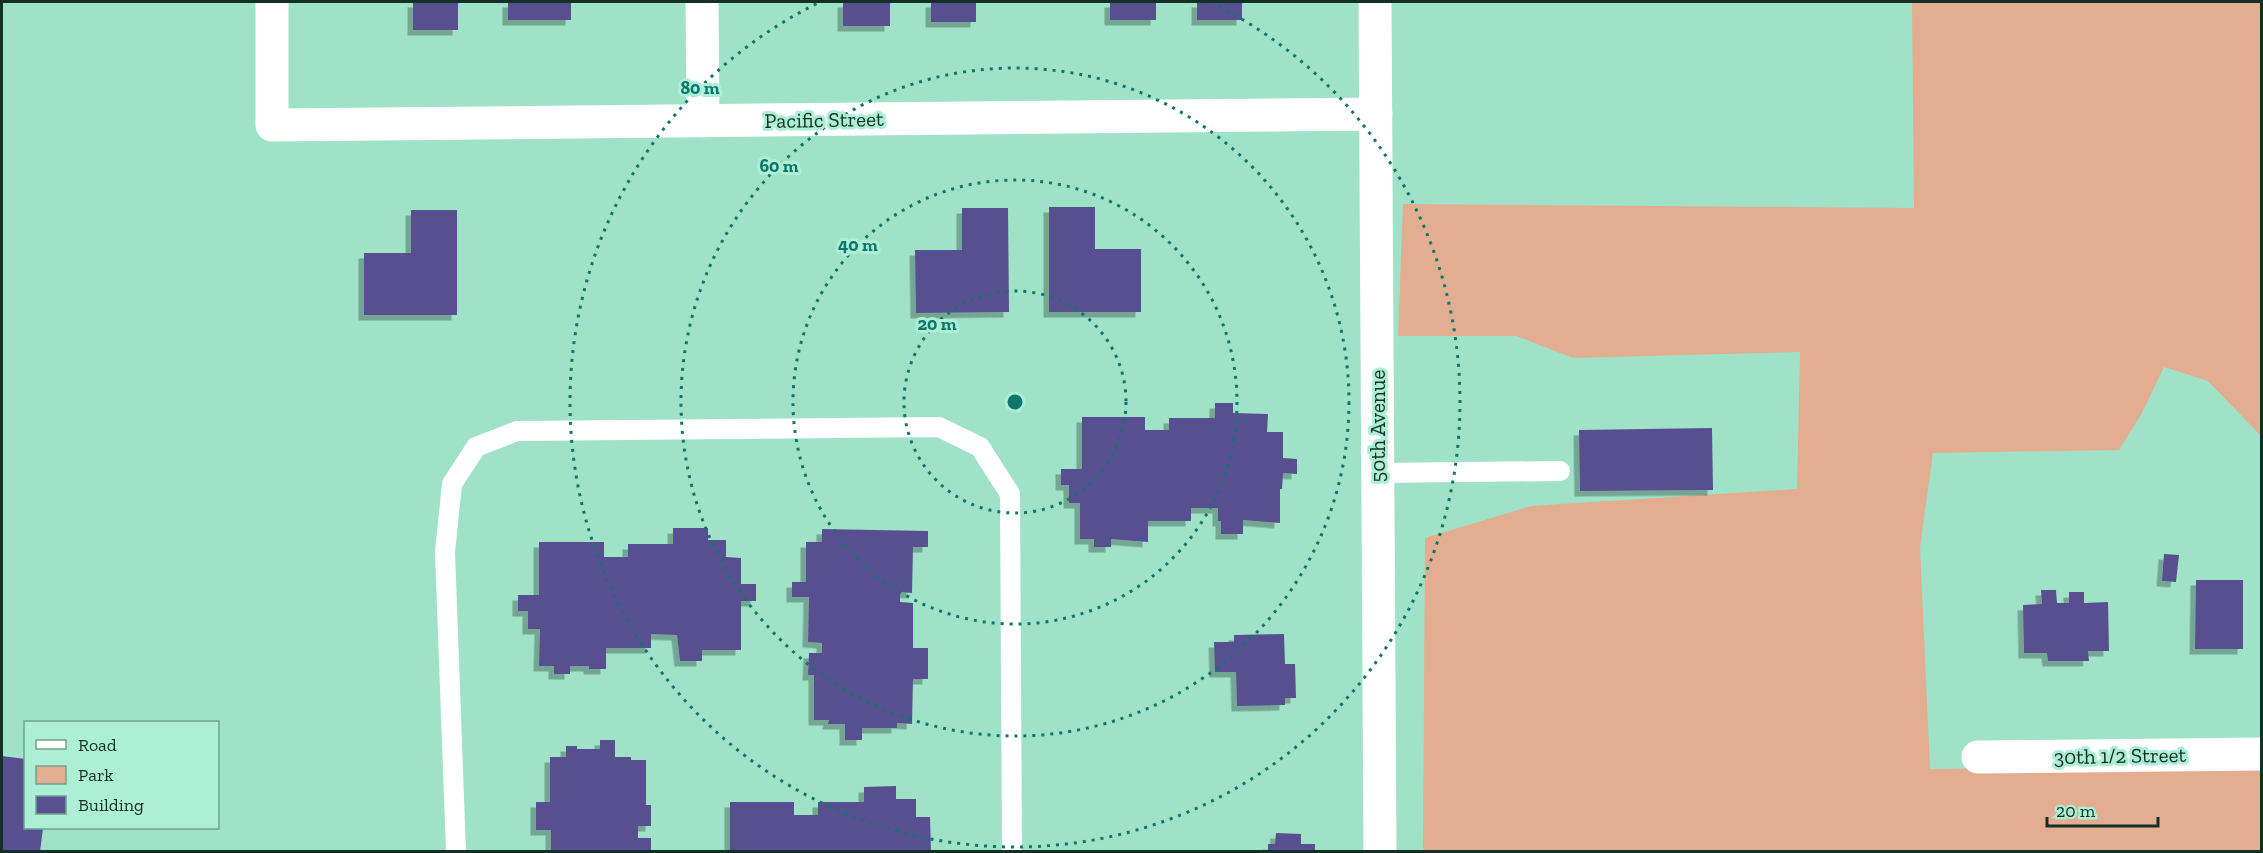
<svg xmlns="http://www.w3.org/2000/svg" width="2263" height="853" viewBox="0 0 2263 853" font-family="'Zilla Slab',serif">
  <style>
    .green { fill: #e3ad91 }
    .building { fill: #594f91; filter: url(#shadow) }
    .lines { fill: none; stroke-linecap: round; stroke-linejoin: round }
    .service { stroke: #fff; stroke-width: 20 }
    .minor { stroke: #fff; stroke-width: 33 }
    .ring { fill: none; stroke: #0f766e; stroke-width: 3; stroke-dasharray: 3 6 }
    .labels { text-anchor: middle; stroke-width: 6; stroke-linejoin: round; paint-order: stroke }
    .street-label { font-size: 21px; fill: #143026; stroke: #acefd5 }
    .centre { fill: #0f766e; stroke: #acefd5; stroke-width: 3 }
    .ring-label { font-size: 18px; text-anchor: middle; font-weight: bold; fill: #0f766e; stroke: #acefd5; stroke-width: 6; stroke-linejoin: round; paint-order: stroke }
  </style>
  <defs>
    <filter id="shadow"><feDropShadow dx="-5.5" dy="5.5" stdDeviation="0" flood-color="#0004"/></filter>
  </defs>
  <rect width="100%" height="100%" fill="#9fe2c8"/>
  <path class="green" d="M1912 2H2261V436L2208 381 2164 367 2142 413 2119 450 1933 453 1920 547 1930 769 2261 765V851H1423L1425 538 1531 506 1797 489 1800 352 1573 358 1516 336H1398L1403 204 1914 208Z"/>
  <path class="building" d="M413 2H458V30H413Z
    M508 2H571V20H508Z
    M843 2H890V26H843Z
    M931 2H976V22H931Z
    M1110 2H1156V20H1110Z
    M1197 2H1242V20H1197Z
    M1049 207H1095V249H1141V312H1049Z
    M962 208H1008L1009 312 916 313 915 250H962Z
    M411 210H457V315H364V253H411Z
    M1215 403H1233V413L1268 414 1267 432H1283V458L1297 459V474L1283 473 1282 489H1280V523L1243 520V534H1221V521H1218V508H1191V521H1148V542L1111 539V547H1094V539H1080V503H1069V485H1061V469H1082V417H1145V430H1169V418H1215Z
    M1712 428 1713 490 1580 491 1579 430Z
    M673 528H708V540H726V557L741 558V584H756V601H741V650H702V661H680L677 635 651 634V648H606V669H589V666H570V674H554V666H539L540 629H528V611H518V595H539V542H604V557H628V544H673Z
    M822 529 928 531V547H913L912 593 900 592V602L913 603V648H928V679H913L912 724 897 723V728H862V740H845V724H828L829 720H814V675H808L809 653H822V643L808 642 809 597H792V582H806V542H822Z
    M2164 554 2179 555 2176 582 2162 581Z
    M2196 580H2243V649H2195Z
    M2041 590H2056L2057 603H2069V592H2084V603L2108 602 2109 651H2088L2089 661H2048L2047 653H2024L2023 605 2042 604Z
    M1284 634 1285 664H1295L1296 698H1285V705L1237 706 1236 672H1215L1214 642H1234V635Z
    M600 740H615V757H631V760H646V805H651V826H638V838H651V852H551V830H536V802H550V757H566V746H577V749H600Z
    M2 756 26 759V828H43L40 852H2Z
    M896 786V799H916V817H930L931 852H730V802H794V815H818V802H864V787Z
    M1276 833 1301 834V844H1315V852H1268V844H1275Z"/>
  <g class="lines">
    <path class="service" d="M1378 473 1560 471
      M456 852 445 552 452 484 476 447 517 431 939 427 980 447 1010 494 1012 852"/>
    <path class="minor" d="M272 2V125L1376 114
      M702 2 703 121
      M1375 2 1380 852
      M1978 757 2262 754"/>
  </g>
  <g class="ring">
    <circle cx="1015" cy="402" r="111"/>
    <circle cx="1015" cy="402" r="222"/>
    <circle cx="1015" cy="402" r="334"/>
    <path d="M1210 2A445 445 0 1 1 820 2"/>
  </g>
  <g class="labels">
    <g class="street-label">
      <text transform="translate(824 120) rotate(-1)" y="7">Pacific Street</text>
      <text transform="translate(1378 426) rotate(-90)" y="7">50th Avenue</text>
      <text transform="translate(2120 756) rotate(-1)" y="7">30th 1/2 Street</text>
    </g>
  </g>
  <circle cx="1015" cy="402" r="9" class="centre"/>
  <g class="ring-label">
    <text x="700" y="94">80 m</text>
    <text x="779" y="172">60 m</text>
    <text x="858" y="251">40 m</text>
    <text x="937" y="330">20 m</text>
  </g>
  <rect width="2263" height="853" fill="none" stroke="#143026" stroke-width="6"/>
  <rect x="24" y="721" width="195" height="108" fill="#acefd5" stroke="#6fa38f" stroke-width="1.5"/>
  <rect x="36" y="740" width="30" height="9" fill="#ffffff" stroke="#6fa38f" stroke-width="1.5"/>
  <text x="78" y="751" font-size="18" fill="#143026">Road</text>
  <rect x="36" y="766" width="30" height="18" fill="#e3ad91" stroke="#6fa38f" stroke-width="1.5"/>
  <text x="78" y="781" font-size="18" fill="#143026">Park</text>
  <rect x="36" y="796" width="30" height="18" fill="#594f91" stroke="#6fa38f" stroke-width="1.5"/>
  <text x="78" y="811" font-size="18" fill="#143026">Building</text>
  <path d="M2047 817v9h111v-9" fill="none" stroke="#143026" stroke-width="3"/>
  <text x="2056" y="817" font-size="18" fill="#143026" stroke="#acefd5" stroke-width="4.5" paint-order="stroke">20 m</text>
</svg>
